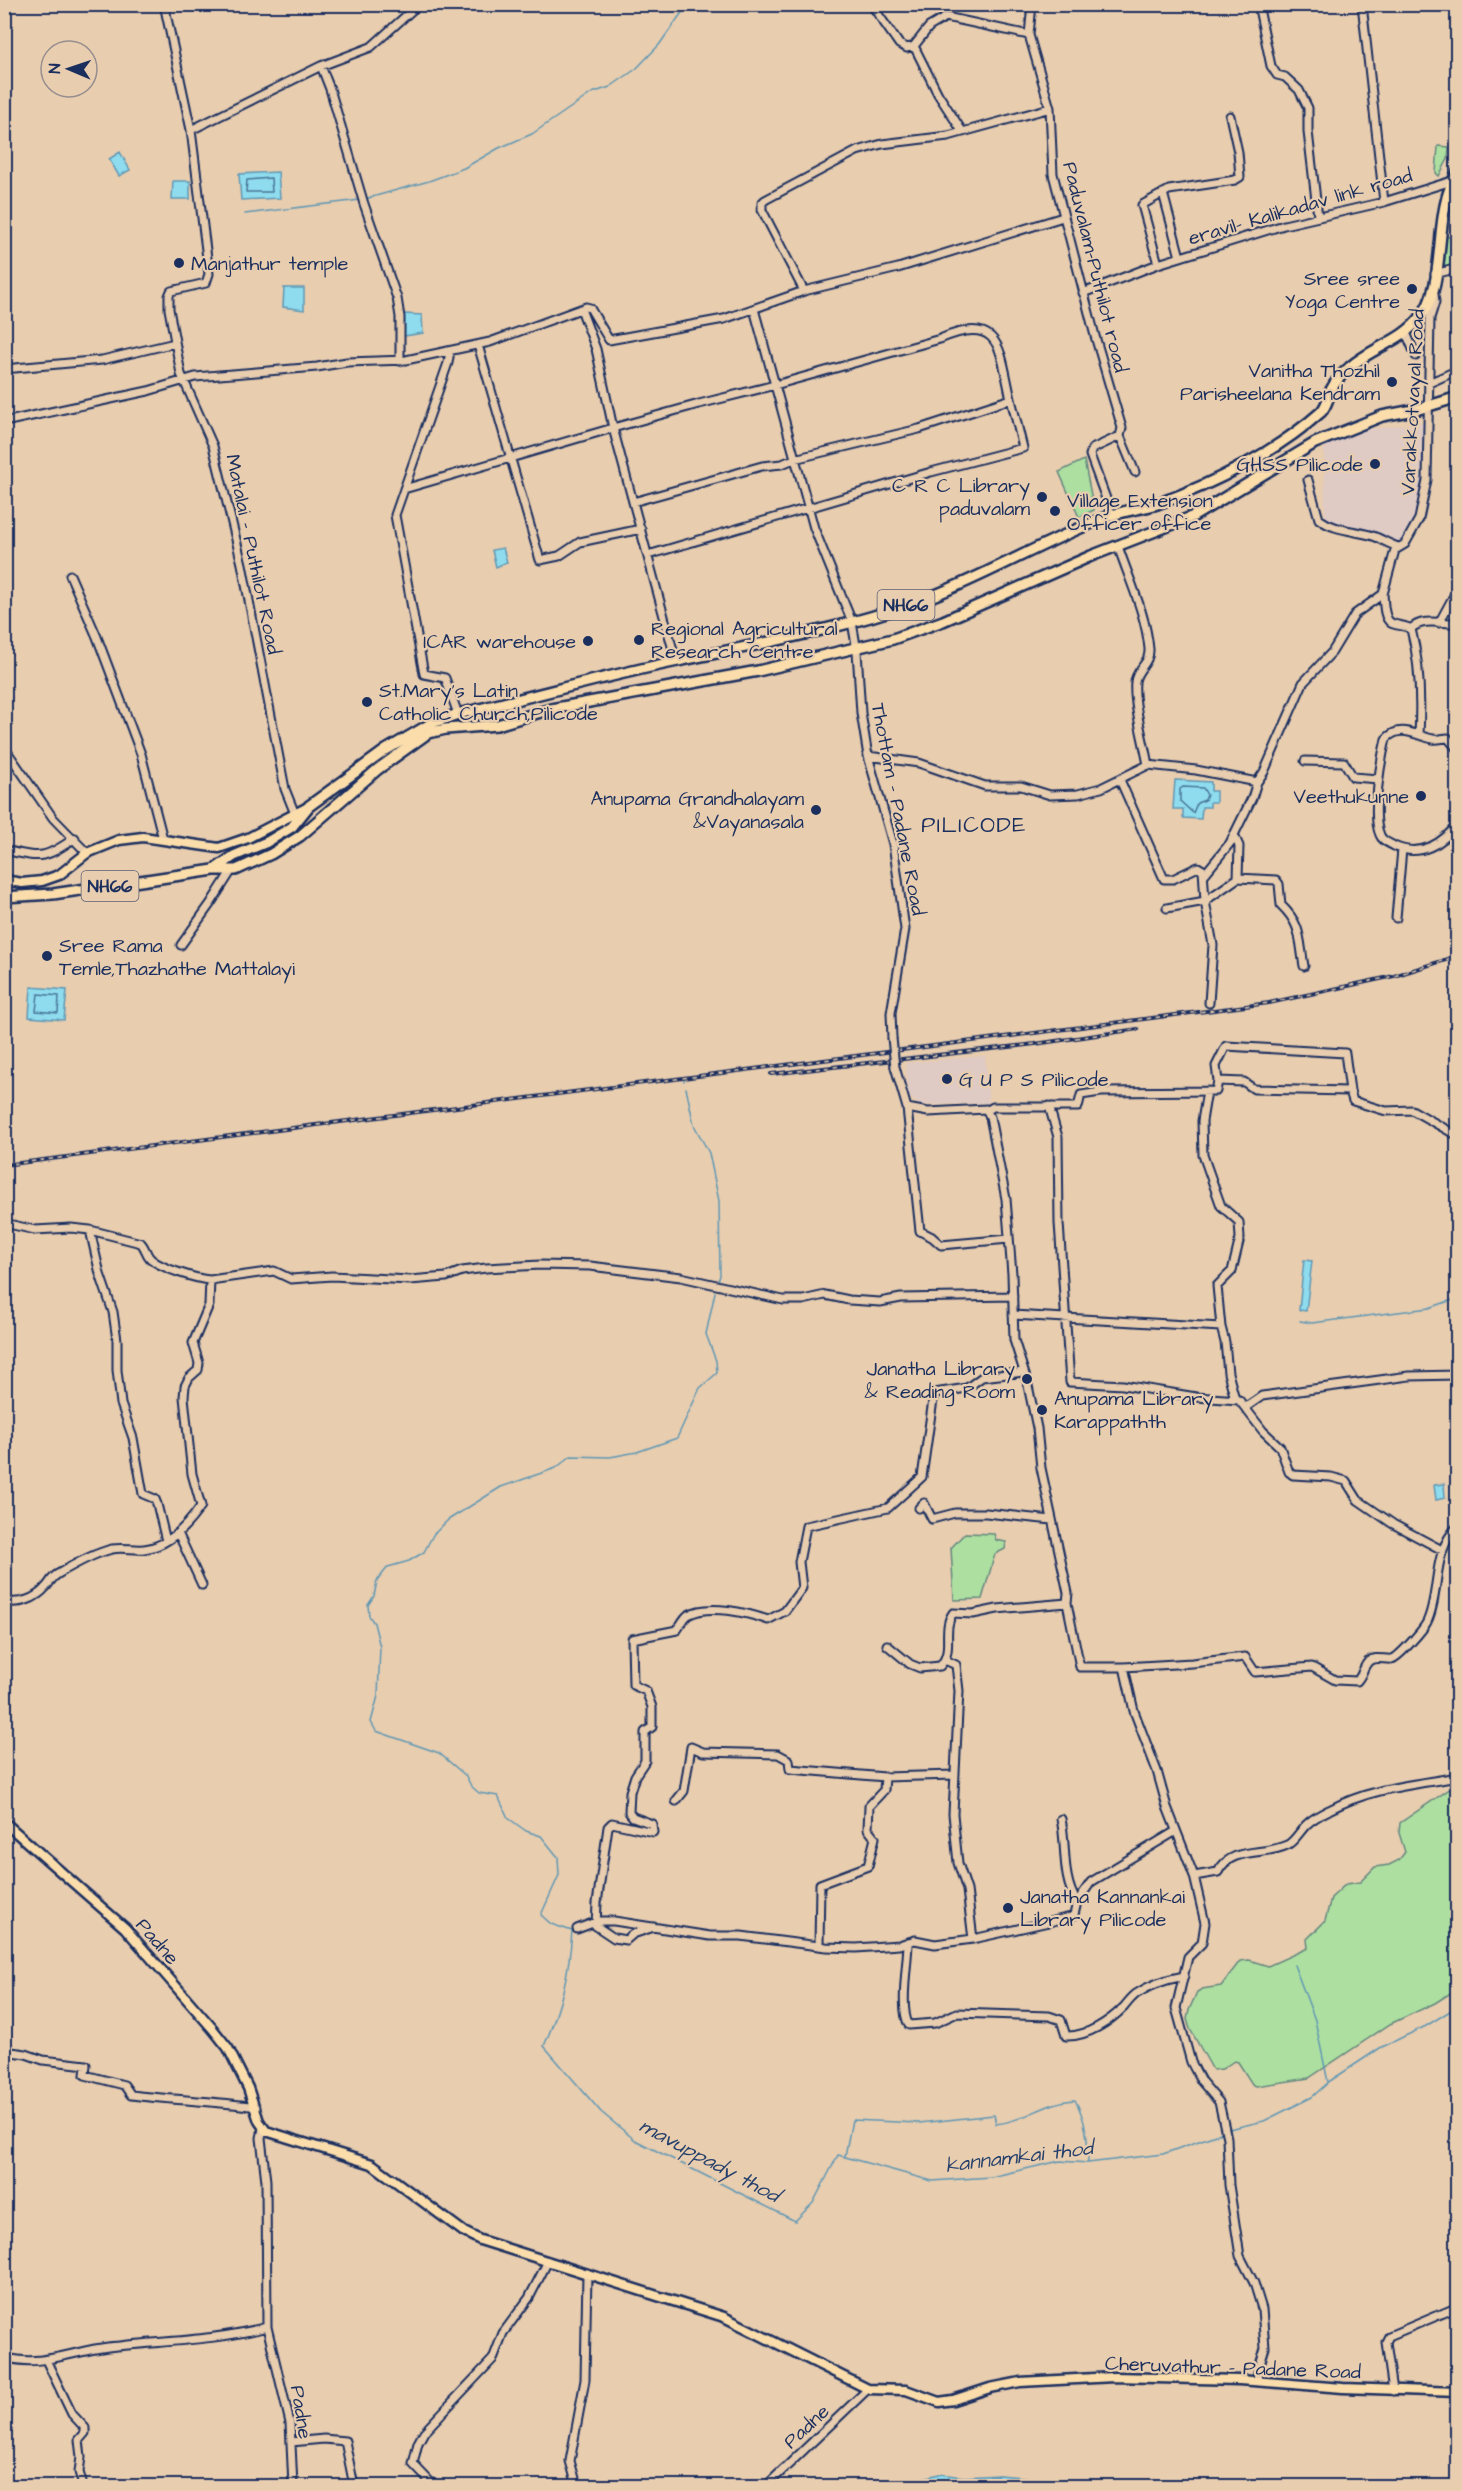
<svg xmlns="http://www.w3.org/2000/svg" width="1462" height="2491" viewBox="0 0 1462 2491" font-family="'Architects Daughter',sans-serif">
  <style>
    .built { fill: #dfcac4 }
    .green { fill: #addfa0; stroke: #64877f; stroke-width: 1.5 }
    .water { fill: #8edced; stroke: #6097b4; stroke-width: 1.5 }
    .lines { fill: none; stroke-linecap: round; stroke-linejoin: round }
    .shore { stroke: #497497; stroke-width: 1.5 }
    .stream { stroke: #6097b4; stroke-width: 1.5 }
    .minor-casing { stroke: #1b2f5e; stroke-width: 11 }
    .major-casing { stroke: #1b2f5e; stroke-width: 13 }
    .highway-casing { stroke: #1b2f5e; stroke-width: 14 }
    .minor { stroke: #e8cdaf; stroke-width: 7 }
    .major { stroke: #fbddab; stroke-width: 8 }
    .highway { stroke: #fbddab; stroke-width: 9 }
    .rail-casing { stroke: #1b2f5e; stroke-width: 4 }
    .rail { stroke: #e8cdaf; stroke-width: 1.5; stroke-dasharray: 4.5; stroke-linecap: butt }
    .minor-bridge-casing { stroke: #1b2f5e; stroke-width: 11; stroke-linecap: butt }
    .minor-bridge { stroke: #e8cdaf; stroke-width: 7 }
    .poi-dot { fill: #1b2f5e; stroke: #e8cdaf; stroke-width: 2 }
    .labels { text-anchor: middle; stroke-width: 4.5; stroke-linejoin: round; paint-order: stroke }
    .shield { fill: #e8cdaf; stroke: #585e76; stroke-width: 1.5 }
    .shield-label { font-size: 18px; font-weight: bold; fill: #1b2f5e }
    .street-label { font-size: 20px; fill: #1b2f5e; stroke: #e8cdaf }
    .poi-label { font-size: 20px; fill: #1b2f5e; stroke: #e8cdaf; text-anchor: start }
    .water-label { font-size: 21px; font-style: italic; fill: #26406c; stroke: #e8cdaf }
    .quarter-label { font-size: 22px; letter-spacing: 1.5px; fill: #1b2f5e; stroke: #e8cdaf }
  </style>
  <rect width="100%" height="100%" fill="#e8cdaf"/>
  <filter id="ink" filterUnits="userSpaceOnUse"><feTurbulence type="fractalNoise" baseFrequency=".0167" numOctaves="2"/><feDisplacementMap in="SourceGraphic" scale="12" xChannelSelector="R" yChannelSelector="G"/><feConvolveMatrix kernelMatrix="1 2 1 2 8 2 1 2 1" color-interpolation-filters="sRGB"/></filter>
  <g filter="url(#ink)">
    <path class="built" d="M1426 422 1425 492 1419 517 1404 542 1399 545 1384 535 1339 526 1325 521 1324 435Z
      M985 1056 989 1103 920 1105 908 1096 906 1063Z"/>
    <path class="green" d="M1438 146 1449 147 1448 159 1439 176 1436 173Z
      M1457 236V265L1444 267 1446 237Z
      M1084 460 1094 510 1079 517 1059 472Z
      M965 1533 994 1534 996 1540 1006 1542 1005 1549 995 1554 982 1599 954 1600 951 1548Z
      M1457 1784V1989L1435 2003 1390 2024 1309 2078 1256 2086 1252 2084 1238 2062 1234 2061 1222 2069 1213 2070 1190 2029 1187 2019 1189 2010 1197 1992 1202 1989 1221 1986 1240 1961 1249 1960 1268 1966 1308 1948 1307 1939 1325 1921 1331 1898 1346 1884 1360 1882 1375 1867 1389 1865 1399 1860 1405 1852 1399 1833 1400 1823Z"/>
    <path class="water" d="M120 152 130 170 119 176 109 159Z
      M278 172 280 198 241 200 239 174Z
      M173 181H190V199H172Z
      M284 288H304V310L283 307Z
      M404 314 422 315 423 333 404 336Z
      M503 548 507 562 496 567 492 550Z
      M1175 780 1211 782V791H1216V802H1210V807H1202L1201 819 1183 818V809H1173Z
      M31 987 67 990 64 1020 29 1017Z
      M1304 1260 1312 1261 1306 1311 1299 1310Z
      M1444 1484 1445 1498 1436 1500 1434 1485Z
      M939 2474 964 2477 999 2475 1022 2477 1095 2486H1012L990 2482 951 2486H892Z"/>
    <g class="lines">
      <path class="shore" d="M271 178 272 192H246L247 180Z
        M1183 787 1203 788 1207 795 1205 800 1197 803 1193 813 1180 801V789Z
        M38 994 59 996 58 1013 36 1011Z"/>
      <path class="stream" d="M365 199 429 181 464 168 499 148 532 134 592 93 610 87 636 69 659 45 688 4
        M245 214 360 200
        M684 1080V1081
        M686 1088 694 1125 709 1153 719 1201 720 1275 718 1282
        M1458 1255 1454 1261 1458 1270
        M715 1292 706 1334 716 1361 717 1373 700 1388 677 1438 637 1452 610 1457 571 1456 556 1468 501 1487 448 1520 433 1535 424 1552 409 1561 388 1567 377 1581 374 1596 368 1605 369 1616 374 1623 380 1647 378 1696 371 1722 376 1731 439 1753 466 1776 471 1786 479 1793 498 1796 508 1818 526 1831 541 1836 558 1857 559 1875 541 1915 551 1924 572 1931C569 1974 561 2007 544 2046L601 2112 635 2140 795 2221 813 2203 838 2155 932 2181 991 2177 1060 2161 1088 2163 1163 2154 1221 2133
        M1300 1321 1312 1323 1429 1308 1458 1298
        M1294 1965 1315 2020 1328 2082
        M1229 2129 1264 2121 1312 2097 1330 2081 1380 2048 1426 2026 1458 2006
        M845 2156 852 2120 919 2123 994 2115 996 2124C1025 2121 1047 2101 1075 2100 1086 2120 1088 2139 1088 2162"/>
      <g class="minor-casing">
        <path id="minor" d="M164 4 191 130
          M871 4 899 44 907 48 914 46 929 27 946 17 1029 35
          M1032 4 1029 35 1050 108 1053 174 1095 336 1122 428 1120 436 1092 449 1090 455 1112 515
          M1258 4 1271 66 1277 75 1285 77 1299 90 1308 108V132L1318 217
          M1362 4 1384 202
          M914 46 938 94 962 131
          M321 66 330 89 364 204 397 298 400 317V361
          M1163 193 1180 257
          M1158 264 1284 225 1384 202 1452 181
          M1435 274 1458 268
          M804 291 762 210V203L765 200 857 151 882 144 948 136 1050 108
          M1083 293 1158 264 1142 205 1169 190 1235 180 1240 177 1238 152 1230 116
          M754 309 775 385 940 339C1002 312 1000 352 1011 399
          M1404 333 1407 335 1416 356
          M478 345 540 560 559 556 580 542 641 529
          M450 351 448 363 395 515 424 674 445 678 458 714
          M4 369 102 360 175 343
          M1429 383 1458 370
          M4 422 148 391 195 377 317 367 347 362 406 360 490 342 586 307 590 308 609 340 724 319 804 291 898 268 1063 217
          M1120 436 1135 472
          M1308 480 1319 519C1335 531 1354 530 1373 536 1382 539 1390 545 1399 547
          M404 489 613 428 596 349 581 309
          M633 502 762 466 782 464 794 459 919 429 1011 399 1023 448 931 472 648 555
          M70 575 97 637 141 754 163 839
          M1383 594C1384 602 1383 618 1391 623 1397 626 1405 625 1411 629 1420 663 1421 700 1419 735
          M1439 623 1458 588
          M1411 629C1422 617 1443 624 1458 623
          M676 661 613 428 699 404 775 385 814 528 852 622 857 651 861 713 868 756 893 844 905 929 891 1013 892 1038
          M4 747 53 818 87 853
          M1458 750 1448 738C1443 738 1438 740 1433 739 1417 736 1400 723 1386 739 1381 760 1371 816 1380 835 1382 841 1389 843 1394 846 1420 858 1443 844 1458 823
          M868 756 919 763 985 786H1021L1050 795 1078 794 1101 788 1148 765C1144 742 1133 704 1135 682 1136 669 1150 664 1149 649 1146 614 1129 579 1118 546
          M1305 761 1344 762 1353 777 1379 779
          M1148 765 1196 770 1257 782 1264 772 1303 683 1332 652 1355 614 1383 594 1395 550 1405 544 1419 519 1427 480 1430 318 1435 302 1434 294
          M1120 780 1164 879H1173L1198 867 1203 870 1205 901 1213 945 1209 1003
          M295 814 285 789 242 564 213 446 181 374 169 309V296L171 291 206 283 209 274 191 130 321 66 371 47 419 4
          M4 850C41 858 43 860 75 838
          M1204 875 1230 843 1252 798 1257 782
          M1238 878 1276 880 1279 884 1281 905C1302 925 1299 939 1304 966
          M1167 908 1205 901 1238 878 1239 846 1234 835
          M1396 918 1402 849
          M181 945 211 903 232 870
          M895 1067 907 1108 928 1112 986 1109 990 1117 1006 1199 1012 1274 1014 1340 1027 1381 1037 1428 1041 1468 1068 1593 1067 1603 1080 1667H1124L1134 1711 1157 1771 1167 1807 1194 1876 1205 1923 1202 1943 1188 1957 1176 2008 1191 2062 1201 2081 1219 2102 1227 2138 1229 2185 1240 2256 1254 2283 1262 2309 1265 2348 1258 2371 1257 2381
          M1218 1081 1216 1066 1226 1046 1345 1053 1350 1091
          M1207 1091 1202 1121 1203 1155 1221 1206 1239 1222 1240 1238 1232 1271 1217 1286 1221 1327
          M1049 1106 1058 1137 1059 1223 1070 1382 1123 1385 1196 1397 1239 1400 1263 1431 1280 1447 1289 1472 1293 1475 1331 1477 1346 1481 1358 1500 1393 1524 1442 1550
          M907 1108 920 1231 932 1237 941 1245 1009 1239
          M988 1110 993 1107H1078L1081 1095 1101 1092 1216 1091 1218 1081 1244 1082 1254 1089 1350 1091 1353 1101 1386 1111 1412 1110 1458 1136
          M4 1223 35 1230 71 1228 90 1230 141 1243C146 1248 146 1255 151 1259 161 1268 196 1279 210 1280L274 1271 291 1279 332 1276 410 1280 446 1277 462 1271 486 1268 540 1265 590 1266 681 1277 783 1300H803L825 1295 849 1300 880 1302 901 1298 1013 1296
          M90 1230 100 1274 113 1312 117 1340V1370L121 1404 133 1438 143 1494 155 1499 157 1504 166 1541
          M1013 1315 1221 1327 1225 1342 1228 1373 1235 1399
          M1246 1407 1262 1396 1409 1376 1458 1375
          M919 1508 924 1503 932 1519 955 1513H986L1052 1520
          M178 1533 202 1585
          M4 1601C19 1605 36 1599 46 1587 50 1583 52 1577 58 1574 73 1565 95 1553 112 1549 123 1547 134 1550 144 1549 169 1546 188 1525 201 1506L192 1474 184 1397 185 1386 189 1378 198 1370 199 1363 193 1343 209 1305 210 1280
          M887 1645 910 1664 920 1668 940 1666C955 1650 941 1630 953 1613L973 1614 997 1609 1067 1603
          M1124 1667 1192 1663 1245 1657 1255 1672 1312 1667 1335 1680 1357 1681C1363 1675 1363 1666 1369 1661 1375 1656 1385 1660 1392 1659 1399 1657 1423 1630 1427 1622 1441 1592 1431 1552 1458 1526
          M885 1777 954 1775
          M676 1801 684 1791 691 1747 703 1752 778 1754 789 1760 790 1769 885 1777 884 1790 869 1806 868 1829 875 1838 868 1866 820 1884 819 1946
          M1061 1819C1067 1846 1061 1878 1077 1902
          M1194 1876 1218 1872C1231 1846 1264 1856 1287 1845 1294 1842 1300 1831 1306 1825 1312 1819 1321 1814 1329 1810 1370 1788 1413 1785 1458 1777
          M654 1927 633 1934 626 1940 614 1938 596 1926 597 1903 608 1827 612 1823 653 1832 652 1824 633 1817 629 1812 630 1792 635 1776 645 1761V1732L652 1727V1707L646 1691 633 1685 632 1639 677 1630C680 1626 684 1618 688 1615 708 1603 748 1613 768 1620L785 1611 802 1588 799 1562 806 1526 888 1508 922 1477 934 1393 967 1388 982 1377 1024 1372
          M577 1929 598 1921H614L710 1936H741L826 1947 856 1948 899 1945 915 1940 935 1944 973 1939 967 1890 958 1863 953 1814 959 1691 956 1665 945 1660
          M973 1939 1071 1917 1074 1915 1077 1902 1091 1882 1176 1831
          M908 1942C908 1962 899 2010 909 2025L935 2023 957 2013 1049 2016 1061 2020 1066 2036C1087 2037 1110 2021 1124 2007 1128 2002 1131 1998 1136 1994 1151 1984 1168 1979 1184 1976
          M4 2051 26 2054 43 2060 86 2065 85 2075 124 2085 131 2095C173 2100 214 2101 256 2107
          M263 2128 261 2138 266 2181 267 2327 290 2423 293 2486
          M4 2357C40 2368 72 2351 108 2347 161 2341 214 2341 267 2327
          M46 2360 72 2414 85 2428V2433L79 2440 81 2457 79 2472 83 2486
          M1393 2391 1386 2342 1389 2336 1458 2307
          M291 2442 324 2439 345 2441 354 2486
          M4 2481 7 2486
          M434 2486 413 2464 418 2443 424 2432 493 2359 503 2333 529 2298 548 2261
          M586 2486 576 2482 570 2461 585 2380 587 2273
          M766 2486 868 2389"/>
      </g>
      <g class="major-casing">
        <path id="major" d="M4 880 22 883 42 881 59 875 87 853 119 840 143 837 219 848 248 838 306 808
          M4 1822 125 1928 212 2028 228 2048 248 2088 259 2121 266 2131 372 2164 464 2232 480 2240 724 2317 868 2389 906 2390 939 2402 953 2400 990 2388 1020 2382 1114 2377 1239 2380 1343 2388 1458 2392"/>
      </g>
      <g class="highway-casing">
        <path id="highway" d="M214 870 234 856 267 842 292 827 309 806 386 750 432 723 458 714C532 697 604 676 678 661 759 644 842 629 920 601 985 577 1045 540 1110 516 1125 510 1142 509 1157 504 1213 484 1276 452 1321 412 1327 406 1328 398 1331 390 1335 382 1343 373 1350 367 1371 348 1402 341 1420 318 1449 283 1431 212 1458 172
          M4 897 53 894 214 870H236L271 854 300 836 378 769 428 733 446 729 497 725 551 709 758 671 893 639 943 621 1091 556 1194 516 1315 443 1382 416 1419 409 1458 397"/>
      </g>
      <use href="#minor" class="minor"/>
      <use href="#major" class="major"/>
      <use href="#highway" class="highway"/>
      <g class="rail-casing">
        <path id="rail" d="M771 1074 1035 1044 1138 1029
          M4 1165 1269 1003 1394 976 1458 956"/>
      </g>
      <use href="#rail" class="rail"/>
      <g class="minor-bridge-casing">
        <path id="minor-bridge" d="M892 1038 895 1067"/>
      </g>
      <use href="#minor-bridge" class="minor-bridge"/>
    </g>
  </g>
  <g class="poi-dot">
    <circle cx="179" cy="263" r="6"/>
    <circle cx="1412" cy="289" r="6"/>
    <circle cx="1392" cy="382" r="6"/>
    <circle cx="1375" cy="464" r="6"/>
    <circle cx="1042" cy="497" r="6"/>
    <circle cx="1055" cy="511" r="6"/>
    <circle cx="639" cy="640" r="6"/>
    <circle cx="588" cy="641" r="6"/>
    <circle cx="367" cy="702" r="6"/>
    <circle cx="1421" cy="796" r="6"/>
    <circle cx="816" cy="810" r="6"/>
    <circle cx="47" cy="956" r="6"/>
    <circle cx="947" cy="1079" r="6"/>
    <circle cx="1027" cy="1379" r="6"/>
    <circle cx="1042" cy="1410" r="6"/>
    <circle cx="1008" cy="1908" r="6"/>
  </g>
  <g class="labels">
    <g class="shield">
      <rect x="877.5" y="590" width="57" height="30" rx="4.5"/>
      <rect x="81.5" y="871" width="57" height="30" rx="4.5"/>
    </g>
    <g class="shield-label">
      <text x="906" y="611">NH66</text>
      <text x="110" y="892">NH66</text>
    </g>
    <g class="street-label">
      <text transform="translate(1300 206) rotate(-16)" y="7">eravil- Kalikadav link road</text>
      <text transform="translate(1096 267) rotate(76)" y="7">Paduvalam-Puthilot road</text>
      <text transform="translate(1412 402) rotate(-87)" y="7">Varakkotvayal Road</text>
      <text transform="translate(254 554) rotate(78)" y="7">Matalai - Puthilot Road</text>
      <text transform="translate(899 809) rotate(79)" y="7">Thottam - Padane Road</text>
      <text transform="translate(158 1941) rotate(49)" y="7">Padne</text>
      <text transform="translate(1233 2367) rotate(2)" y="7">Cheruvathur - Padane Road</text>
      <text transform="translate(302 2412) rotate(81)" y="7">Padne</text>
      <text transform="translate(806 2426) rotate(-43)" y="7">Padne</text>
    </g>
    <g class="poi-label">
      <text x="191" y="270">Manjathur temple</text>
      <text x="1400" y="285" text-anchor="end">Sree sree<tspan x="1400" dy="23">Yoga Centre</tspan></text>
      <text x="1380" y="377" text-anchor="end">Vanitha Thozhil<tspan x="1380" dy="23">Parisheelana Kendram</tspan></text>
      <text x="1363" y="471" text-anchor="end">GHSS Pilicode</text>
      <text x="1030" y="492" text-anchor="end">C R C Library<tspan x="1030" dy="23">paduvalam</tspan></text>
      <text x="1067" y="507">Village Extension<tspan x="1067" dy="23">Officer office</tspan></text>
      <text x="651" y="635">Regional Agricultural<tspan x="651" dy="23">Research Centre</tspan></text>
      <text x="576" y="648" text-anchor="end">ICAR warehouse</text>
      <text x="379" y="697">St.Mary's Latin<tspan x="379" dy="23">Catholic Church,Pilicode</tspan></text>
      <text x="1409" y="803" text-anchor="end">Veethukunne</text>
      <text x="804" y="805" text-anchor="end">Anupama Grandhalayam<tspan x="804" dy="23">&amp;Vayanasala</tspan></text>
      <text x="59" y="952">Sree Rama<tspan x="59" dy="23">Temle,Thazhathe Mattalayi</tspan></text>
      <text x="959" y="1086">G U P S Pilicode</text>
      <text x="1015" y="1375" text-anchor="end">Janatha Library<tspan x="1015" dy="23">&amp; Reading Room</tspan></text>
      <text x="1054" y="1405">Anupama Library<tspan x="1054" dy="23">Karappathth</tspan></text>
      <text x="1020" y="1903">Janatha Kannankai<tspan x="1020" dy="23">Library Pilicode</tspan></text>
    </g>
    <g class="water-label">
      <text transform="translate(1019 2156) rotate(-7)" y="7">kannamkai thod</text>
      <text transform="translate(710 2160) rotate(28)" y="7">mavuppady thod</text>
    </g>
    <g class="quarter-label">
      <text x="974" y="832">PILICODE</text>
    </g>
  </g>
  <rect width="1462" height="2491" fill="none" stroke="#e8cdaf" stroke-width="24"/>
  <rect x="12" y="12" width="1438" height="2467" fill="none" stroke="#1b2f5e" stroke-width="2" filter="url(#ink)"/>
  <g transform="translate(69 69) rotate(272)"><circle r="28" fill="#e8cdaf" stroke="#968e8f" stroke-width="1.5"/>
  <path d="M0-4.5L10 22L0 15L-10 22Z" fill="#1b2f5e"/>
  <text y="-9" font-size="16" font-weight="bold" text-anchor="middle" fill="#1b2f5e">N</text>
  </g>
</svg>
